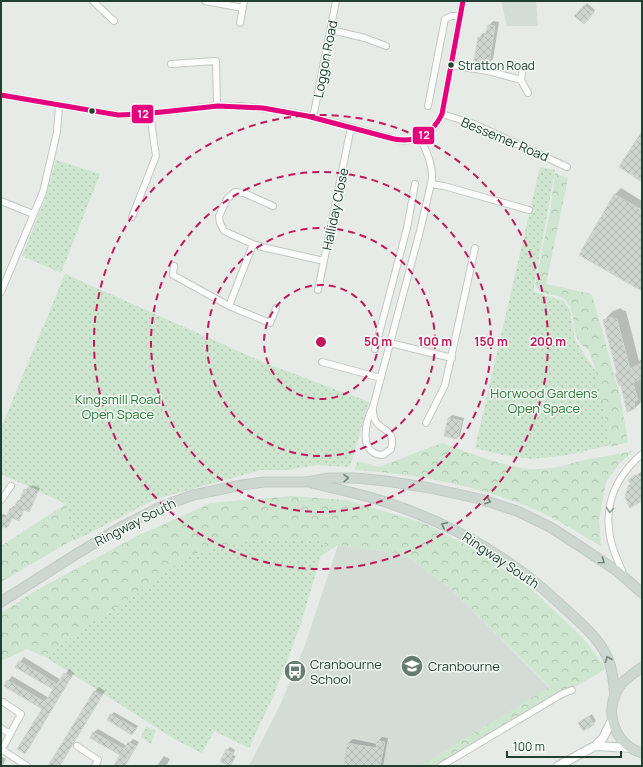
<svg xmlns="http://www.w3.org/2000/svg" width="643" height="767" viewBox="0 0 643 767" font-family="Manrope,sans-serif">
  <style>
    .built { fill: #d3ddd6 }
    .forest { fill: url(#forest-crowns) }
    .park { fill: url(#park-dots) }
    .shadow { fill: #0003 }
    .building { fill: url(#building-cross-hatch); stroke: #ced4d0 }
    .lines { fill: none; stroke-linecap: round; stroke-linejoin: round }
    .street-casing { stroke: #c3c8c4; stroke-width: 8 }
    .secondary-casing { stroke: #bfc7c3; stroke-width: 10 }
    .primary-casing { stroke: #c1cac5; stroke-width: 11 }
    .street { stroke: #fbfcfb; stroke-width: 6 }
    .secondary { stroke: #fbfcfb; stroke-width: 8 }
    .primary { stroke: #cdd7d2; stroke-width: 9 }
    .bus-1-casing { stroke: #f4faf5; stroke-width: 8 }
    .bus-1 { stroke: #e5007d; stroke-width: 5 }
    .oneway { stroke: #6e8479 }
    .oneway2 { stroke: #8e9e96 }
    .ring { fill: none; stroke: #c2185b; stroke-width: 2; stroke-dasharray: 7 5 }
    .bus-dot { fill: #214031; stroke: #f4faf5; stroke-width: 1.5 }
    .labels { text-anchor: middle; stroke-width: 3; stroke-linejoin: round; paint-order: stroke }
    .bus-label { font-size: 12px; fill: #214031; stroke: #f4faf5; text-anchor: start }
    .street-label { font-size: 13px; fill: #214031; stroke: #f4faf5 }
    .park-label { font-size: 13px; fill: #297936; stroke: #f4faf5 }
    .poi-label { font-size: 13px; fill: #214031; stroke: #f4faf5; text-anchor: start }
    .centre { fill: #c2185b; stroke: #f4faf5; stroke-width: 2 }
    .ring-label { font-size: 12px; text-anchor: middle; font-weight: bold; fill: #c2185b; stroke: #f4faf5; stroke-width: 3; stroke-linejoin: round; paint-order: stroke }
    .line-badge { stroke: #f4faf5; stroke-width: 1.5 }
    .badge-label { font-size: 11px; text-anchor: middle; font-weight: bold; fill: #fff }
  </style>
  <defs>
    <pattern id="forest-crowns" width="20" height="18" patternUnits="userSpaceOnUse"><rect width="20" height="18" fill="#cee5cf"/><path d="M2 6a3 3 0 1 1 6 0M12 15a3 3 0 1 1 6 0" fill="none" stroke="#b1c6b2"/></pattern>
    <pattern id="park-dots" width="8" height="8" patternUnits="userSpaceOnUse"><rect width="8" height="8" fill="#cee5cf"/><path d="M2 2h.1M6 6h.1" fill="none" stroke="#b1c6b2" stroke-width="1.8" stroke-linecap="round"/></pattern>
    <pattern id="building-cross-hatch" width="8" height="8" patternUnits="userSpaceOnUse"><rect width="8" height="8" fill="#ced4d0"/><path d="M0 0l8 8M0 8l8-8" fill="none" stroke="#b1b7b3"/></pattern>
  </defs>
  <rect width="100%" height="100%" fill="#e6ebe7"/>
  <path class="built" d="M501 1H536L538 26H507Z
    M338 545 404 554 451 589 550 688 420 766H249L281 703 305 645Z"/>
  <path class="forest" d="M555 173 568 178 546 284 592 294 620 396 628 442 610 447 597 404 583 453 561 448 594 376 595 368 588 349C569 340 578 319 568 303 562 293 551 297 542 292 540 291 537 288 535 286L551 206Z
    M442 443C470 453 499 465 528 469 549 471 568 464 588 459 604 456 619 455 634 450L619 464 606 482 599 521 601 546C578 533 554 517 529 507 473 484 414 474 354 470L358 461 379 467Z
    M216 449 325 465 246 464 153 499 74 539 1 582V546L66 504Z
    M292 496 346 500 424 523 480 552 531 589 582 637 603 664 605 668 599 673 437 766H420L550 687 451 589 404 554 338 545 316 559 137 594 96 620 45 656 47 658 27 649 1 661V613L35 591 137 536 211 503Z"/>
  <path class="park" d="M56 160 100 174 61 273 22 256 45 199Z
    M540 167 555 170 534 286V292L564 301 570 310 575 340 596 372 611 445 567 455 533 459 502 455 475 448Z
    M65 274 265 363 369 402 350 467 316 465 288 470H261L156 499 74 541 66 504 1 474V428Z
    M255 540 325 541 300 627 274 694 249 748 214 731 202 753 176 740 47 658 45 656 96 620 137 594 189 555Z
    M146 726 156 731 151 744 141 737Z"/>
  <path class="shadow" d="M587 3 595 10 586 20 576 16Z
    M493 21 499 22 493 59 489 63 479 38 483 33 487 34 489 26Z
    M621 188 642 201V290L615 194Z
    M621 308 622 310 626 311 639 361 642 359V401L635 408 618 372 604 320 613 311Z
    M452 415 464 418 460 436 457 438 445 436 449 418Z
    M642 471V500L629 486 631 484 630 480Z
    M33 485 40 488 31 508 29 511 25 509 19 520 13 517 7 527 3 526 1 532V515L3 514 8 516 11 509 13 506 16 507 25 490Z
    M24 657 61 680 69 669 74 673 29 748 25 752 43 708 5 685 12 676 49 698 54 689 20 662Z
    M99 687 105 691 60 766H49L95 691Z
    M114 712 138 726 135 731 108 719Z
    M592 714 596 721 584 730 579 723Z
    M98 729 127 746 133 739 139 742 125 766H115L122 755 94 732Z
    M382 737 388 738 383 766H345L348 743 353 739 377 744 378 741Z
    M230 747 235 750 233 755 236 756 230 765 227 750Z
    M1 756 6 759 2 766H1Z
    M164 756 170 759 166 766H157Z"/>
  <path class="building" d="M584 5 594 13 584 24 574 16Z
    M488 25 495 26 489 64 474 61 478 37 484 38Z
    M642 131V182L619 167Z
    M614 194 642 210V291L579 255Z
    M612 317 613 319H617L630 369 642 363V378L633 383 638 400 634 401 635 409 627 412 621 385 619 386 615 374 617 373 603 320Z
    M448 418 462 421 457 439 444 436Z
    M635 475 642 477V501L630 508 625 497 628 486 631 484 628 480Z
    M29 487 38 491 29 512 24 510 19 521 12 518 7 528 1 526V517L6 518 10 508 13 510 18 500H20L24 489 28 491Z
    M19 661 57 684 64 673 71 677 25 754 17 749 42 709 4 686 7 680 45 702 53 689 15 667Z
    M94 691 102 696 59 766H48Z
    M110 714 136 729 132 735 107 720Z
    M589 716 594 725 583 731 578 723Z
    M93 732 124 749 128 742 136 746 124 766H114L120 755 90 738Z
    M377 740 385 742 380 766 344 765 347 743 376 748Z
    M226 749 233 753 231 758 234 759 231 766 220 762Z"/>
  <g class="lines">
    <g class="street-casing">
      <path id="street" d="M93 1 114 21
        M205 1 243 8
        M240 23 244 1
        M331 30 365 38 386 46
        M171 64 216 61 217 106
        M451 65 488 71 521 80
        M523 67 521 80 528 93
        M1 95 118 115C152 116 185 108 218 106 278 104 337 123 394 139 415 144 434 135 442 114L463 1
        M428 106 445 19 451 16H460
        M442 114 474 124 567 167
        M313 118 336 1
        M431 184 444 186 529 210
        M1 201 33 214
        M273 206 244 193 235 192 227 199 219 216 220 223 224 231 253 244 262 247 324 261
        M132 217 156 156 150 114
        M174 266 173 275 229 306 270 323 276 308
        M318 290 351 127
        M1 292 43 192 57 132 59 105
        M229 306 253 244
        M390 343 452 358
        M375 349 407 228 415 184
        M322 362 381 378
        M373 407C365 422 358 455 383 455L391 449C398 423 371 435 373 407L420 231 432 179C433 164 426 151 420 137
        M426 423 445 385 475 248
        M1 500 11 486
        M624 577C621 566 615 556 612 545 602 509 614 478 642 454
        M1 728 10 734
        M77 746 98 760 95 766
        M1 749 27 766
        M2 749 21 714 3 702
        M441 766 562 694 572 690"/>
    </g>
    <g class="secondary-casing">
      <path id="secondary" d="M595 746 631 748
        M558 766 595 746 603 738 612 720"/>
    </g>
    <g class="primary-casing">
      <path id="primary" d="M312 483C339 490 367 495 394 505 456 526 512 559 560 604 578 621 602 639 610 664 613 674 614 686 615 697
        M1 602 78 553 121 527 158 508 193 495 242 485 264 482H307L329 478H356L386 481 430 488 480 499 517 511 550 527 575 543 617 571 642 593
        M642 667C634 673 624 679 619 687 603 712 615 745 642 753"/>
    </g>
    <use href="#street" class="street"/>
    <use href="#secondary" class="secondary"/>
    <use href="#primary" class="primary"/>
    <g class="bus-1-casing">
      <path id="bus-1" d="M1 95 118 115 143 114 218 106 263 108 307 116 394 139C417 143 432 135 442 114L463 1"/>
    </g>
    <use href="#bus-1" class="bus-1"/>
  </g>
  <defs><path id="oneway-chevron" d="M-2-3.5L2.5 0L-2 3.5" fill="none" stroke-width="1.6" stroke-linecap="round" stroke-linejoin="round"/></defs>
  <g class="oneway">
    <use href="#oneway-chevron" transform="translate(346 478) rotate(-1)"/>
    <use href="#oneway-chevron" transform="translate(488 501) rotate(19)"/>
    <use href="#oneway-chevron" transform="translate(444 525) rotate(-155)"/>
    <use href="#oneway-chevron" transform="translate(602 561) rotate(35)"/>
    <use href="#oneway-chevron" transform="translate(608 659) rotate(-112)"/>
  </g>
  <use class="oneway2" href="#oneway-chevron" transform="translate(610 510) rotate(95)"/>
  <g class="ring">
    <circle cx="321" cy="342" r="57"/>
    <circle cx="321" cy="342" r="114"/>
    <circle cx="321" cy="342" r="170"/>
    <circle cx="321" cy="342" r="227"/>
  </g>
  <defs>
    <g id="school-disc" transform="scale(1.15)"><circle r="9.5" fill="#667c71" stroke="#f4faf5"/><path d="M0-5L7-2L0 1L-7-2ZM-4 1L0 2.5L4 1V4Q0 6-4 4Z" fill="#fff"/></g>
    <g id="bus-disc" transform="scale(1.15)"><circle r="9.5" fill="#667c71" stroke="#f4faf5"/><path d="M-5-6H5V4H4V6H2V4H-2V6H-4V4H-5ZM-3.5-4V0h7V-4ZM-3.5 1.2v1.5H-2V1.2ZM2 1.2v1.5H3.5V1.2Z" fill="#fff"/></g>
  </defs>
  <g fill-rule="evenodd">
    <use href="#school-disc" x="412" y="666"/>
    <use href="#bus-disc" x="295" y="671"/>
  </g>
  <g class="bus-dot">
    <circle cx="451" cy="65" r="3.5"/>
    <circle cx="92" cy="111" r="3.5"/>
  </g>
  <g class="labels">
    <g class="bus-label">
      <text x="458" y="70">Stratton Road</text>
    </g>
    <g class="street-label">
      <text transform="translate(325 59) rotate(-79)" y="5">Loggon Road</text>
      <text transform="translate(505 139) rotate(23)" y="5">Bessemer Road</text>
      <text transform="translate(335 209) rotate(-78)" y="5">Halliday Close</text>
      <text transform="translate(135 522) rotate(-27)" y="5">Ringway South</text>
      <text transform="translate(501 560) rotate(34)" y="5">Ringway South</text>
    </g>
    <g class="park-label">
      <text x="544" y="398">Horwood Gardens<tspan x="544" dy="15">Open Space</tspan></text>
      <text x="118" y="404">Kingsmill Road<tspan x="118" dy="15">Open Space</tspan></text>
    </g>
    <g class="poi-label">
      <text x="310" y="669">Cranbourne<tspan x="310" dy="15">School</tspan></text>
      <text x="428" y="671">Cranbourne</text>
    </g>
  </g>
  <circle cx="321" cy="342" r="6" class="centre"/>
  <g class="ring-label">
    <text x="378" y="346">50 m</text>
    <text x="435" y="346">100 m</text>
    <text x="491" y="346">150 m</text>
    <text x="548" y="346">200 m</text>
  </g>
  <g class="line-badge">
    <rect x="131" y="104" width="23" height="20" rx="4" fill="#e5007d"/>
    <rect x="412" y="126" width="23" height="19" rx="4" fill="#e5007d"/>
  </g>
  <g class="badge-label">
    <text x="143" y="118">12</text>
    <text x="424" y="139">12</text>
  </g>
  <rect width="643" height="767" fill="none" stroke="#214031" stroke-width="4"/>
  <path d="M507 751v6h114v-6" fill="none" stroke="#214031" stroke-width="2"/>
  <text x="513" y="751" font-size="12" fill="#214031" stroke="#f4faf5" stroke-width="3" paint-order="stroke">100 m</text>
</svg>
